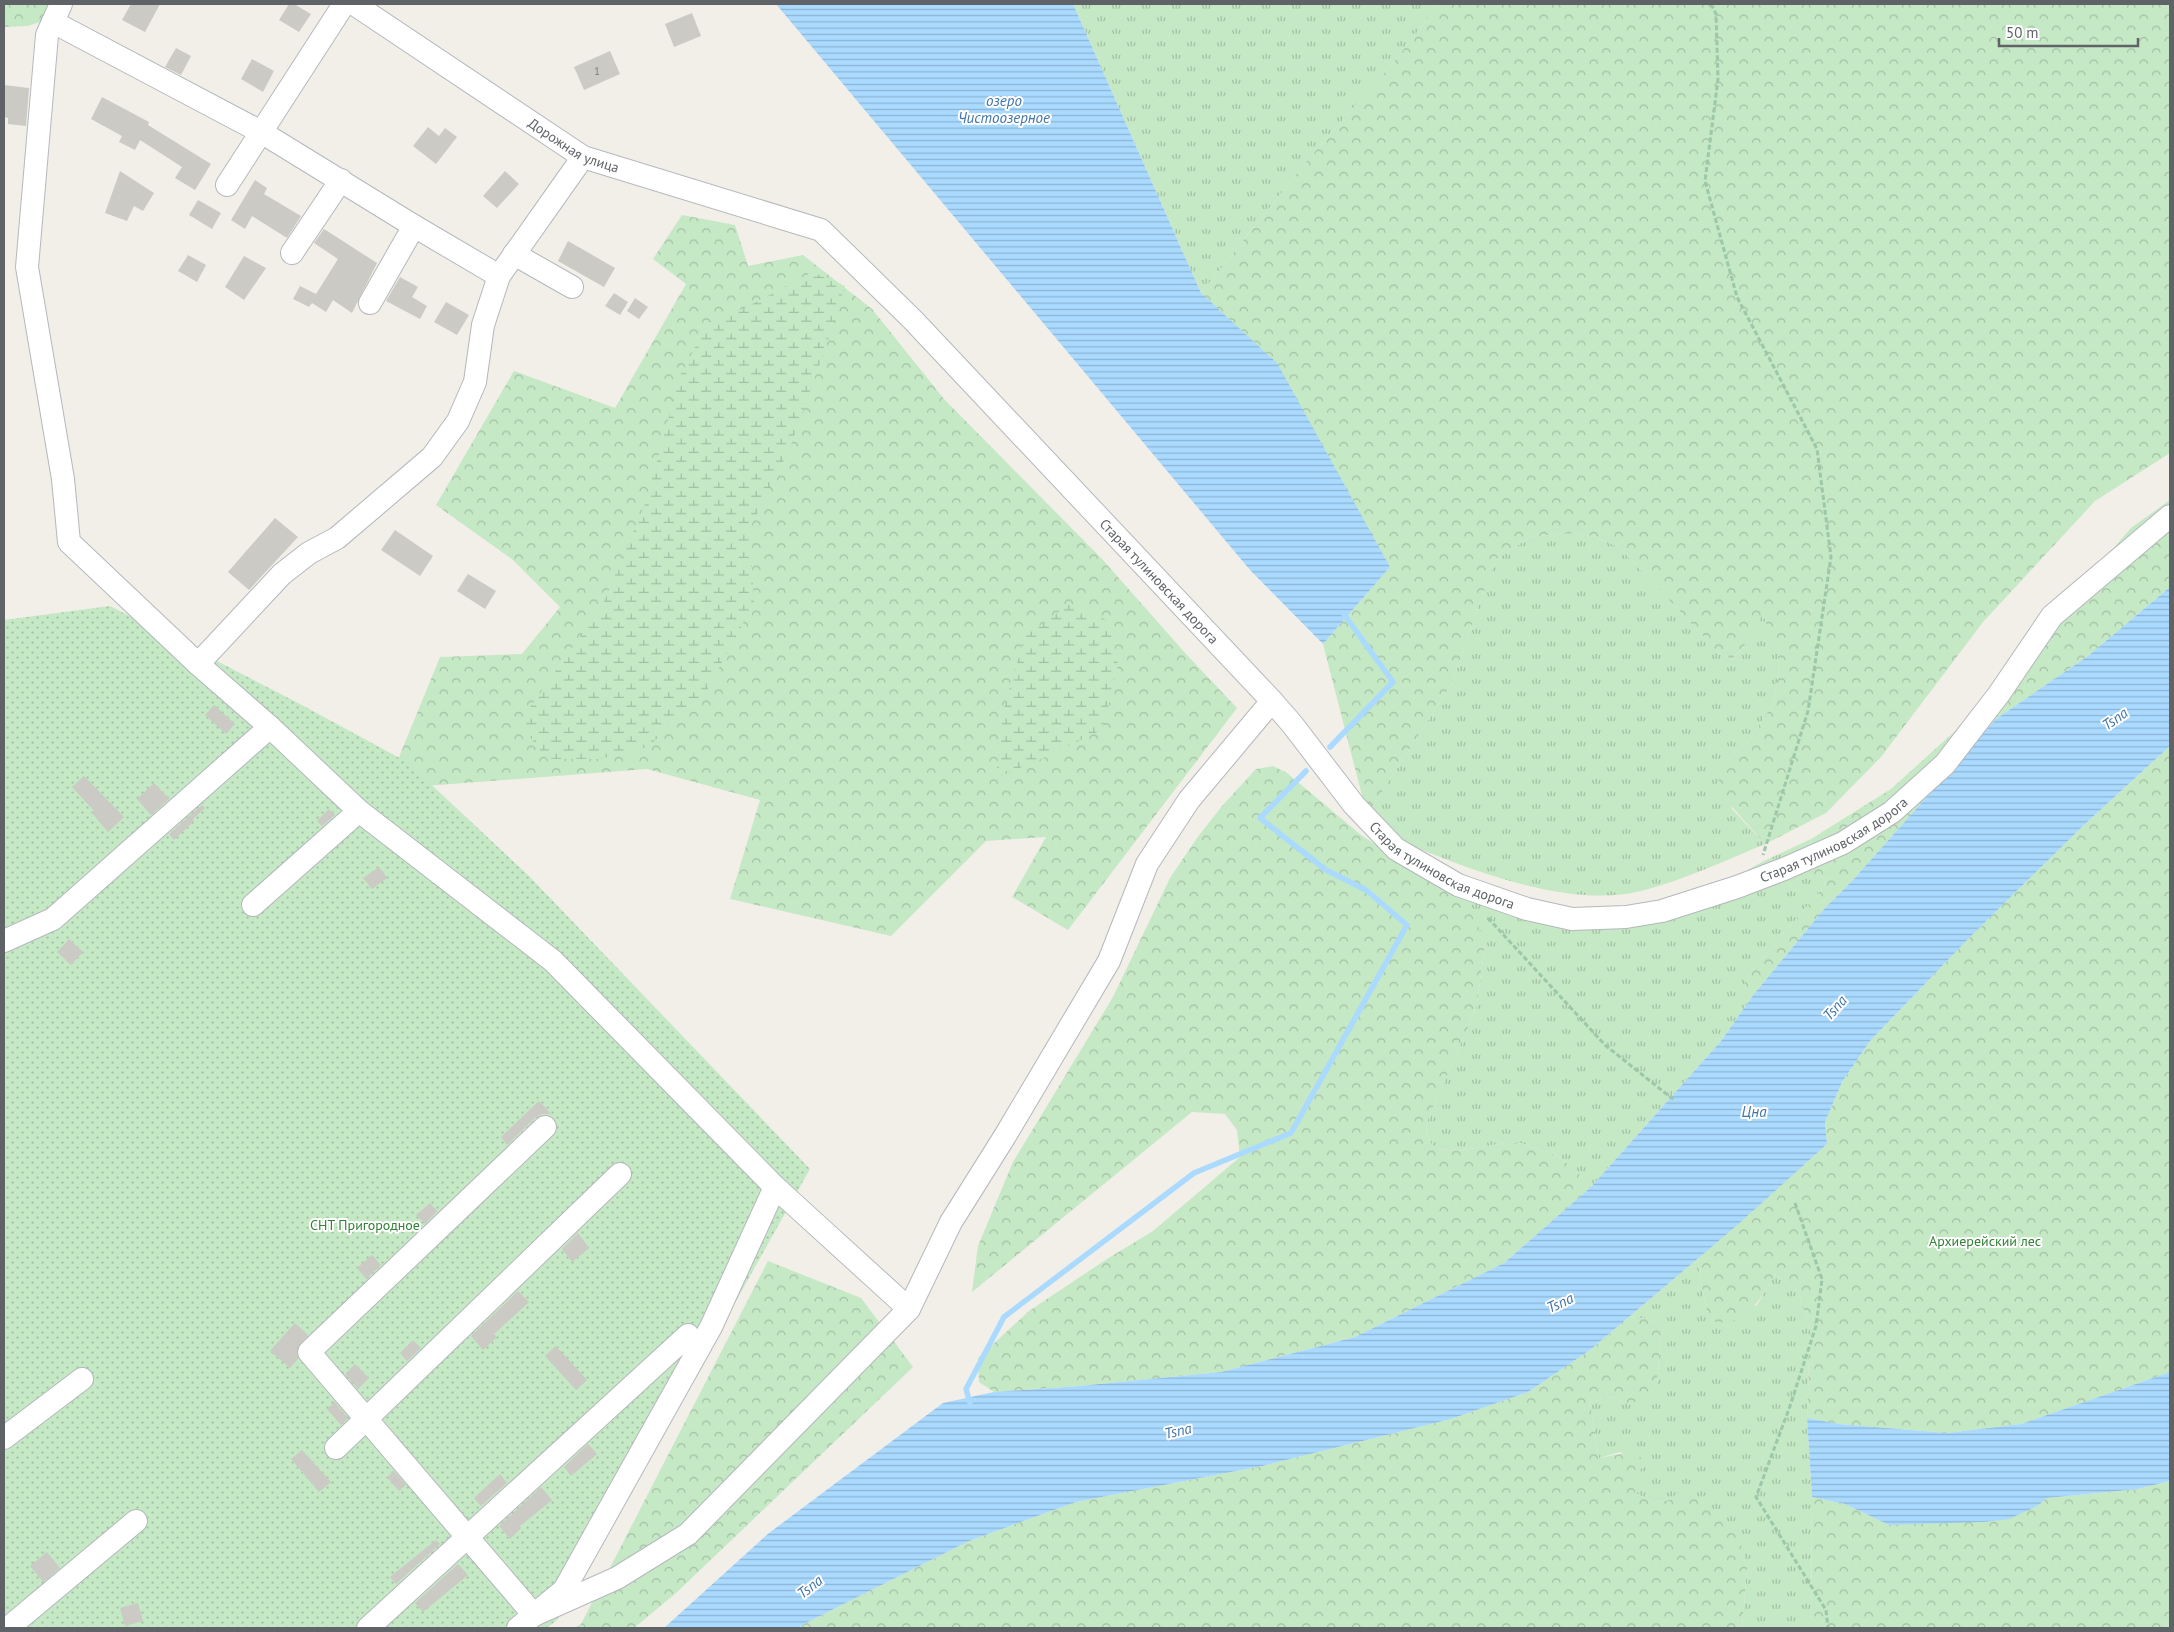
<svg xmlns="http://www.w3.org/2000/svg" width="2174" height="1632" viewBox="0 0 2174 1632" font-family="'PT Sans',sans-serif">
  <style>
    .grass { fill: url(#grass-tufts) }
    .forest { fill: url(#forest-crowns) }
    .wetland { fill: url(#wetland-marsh) }
    .garden { fill: url(#garden-dots) }
    .water { fill: url(#water-rules) }
    .lines { fill: none; stroke-linecap: round; stroke-linejoin: round }
    .stream { stroke: #aadaff; stroke-width: 5.5 }
    .building { fill: #cccac5 }
    .minor-casing { stroke: #b5b8bc; stroke-width: 24 }
    .path { stroke: #9cc7a9; stroke-width: 3; stroke-dasharray: 5 2.5; stroke-linecap: butt }
    .minor { stroke: #fff; stroke-width: 22 }
    .labels { text-anchor: middle; stroke-width: 4; stroke-linejoin: round; paint-order: stroke }
    .number-label { font-size: 11px; fill: #7a7d7f }
    .street-label { font-size: 14px; fill: #5f6368; stroke: #fff }
    .park-label { font-size: 14px; fill: #348238; stroke: #fff }
    .water-label { font-size: 15px; font-style: italic; fill: #4174aa; stroke: #fff }
  </style>
  <defs>
    <pattern id="grass-tufts" width="24" height="20" patternUnits="userSpaceOnUse" patternTransform="scale(1.25)"><rect width="24" height="20" fill="#c5e8c5"/><path d="M3 7l-1-3M5 7V3M7 7l1-3M15 17l-1-3M17 17v-4M19 17l1-3" fill="none" stroke="#a3c0a4"/></pattern>
    <pattern id="forest-crowns" width="20" height="18" patternUnits="userSpaceOnUse" patternTransform="scale(1.25)"><rect width="20" height="18" fill="#c5e8c5"/><path d="M2 6a3 3 0 1 1 6 0M12 15a3 3 0 1 1 6 0" fill="none" stroke="#a3c0a4"/></pattern>
    <pattern id="wetland-marsh" width="20" height="14" patternUnits="userSpaceOnUse" patternTransform="scale(1.25)"><rect width="20" height="14" fill="#c5e8c5"/><path d="M1 5h8M5 5V1M11 12h8M15 12V8" fill="none" stroke="#a3c0a4"/></pattern>
    <pattern id="garden-dots" width="8" height="8" patternUnits="userSpaceOnUse" patternTransform="scale(1.25)"><rect width="8" height="8" fill="#c5e8c5"/><path d="M2 2h.1M6 6h.1" fill="none" stroke="#a3c0a4" stroke-width="1.8" stroke-linecap="round"/></pattern>
    <pattern id="water-rules" width="6" height="5" patternUnits="userSpaceOnUse" patternTransform="scale(1.25)"><rect width="6" height="5" fill="#aadaff"/><path d="M0 2.5h6" fill="none" stroke="#8eb4d2"/></pattern>
  </defs>
  <rect width="100%" height="100%" fill="#f1efe8"/>
  <path class="grass" d="M1073 4H1439L1393 63 1311 156 1201 293Z
    M1566 533 1593 536 1619 547 1720 654 1732 659 1743 648 1763 613 1780 663 1773 704 1748 742 1723 763 1732 809 1765 844C1724 861 1684 880 1641 891 1578 907 1493 878 1435 855 1423 850 1408 846 1396 839 1386 832 1376 823 1367 815L1451 685 1495 560 1530 537Z
    M1811 839 1807 852 1819 876 1828 878 1821 890 1747 976 1750 994H1754L1721 1041 1591 1187C1573 1166 1563 1156 1535 1148 1529 1146 1523 1143 1517 1143 1488 1140 1420 1173 1427 1121L1476 1009 1485 946 1453 881 1510 899 1604 913 1660 904 1735 877 1764 861Z
    M1697 1259 1705 1304 1711 1321 1757 1305 1775 1274 1798 1291 1810 1330 1807 1418 1812 1497 1811 1628H1742L1747 1568 1670 1500 1653 1503 1636 1493 1630 1482 1643 1466 1620 1452 1599 1458 1590 1402 1611 1397 1624 1403 1647 1397 1657 1384 1661 1334 1658 1325 1649 1319 1629 1317Z"/>
  <path class="forest" d="M4 4H58L44 21 27 26 4 27Z
    M1439 4H2170V453L2095 501 1983 622 1881 757 1826 813 1765 844 1716 789 1723 763 1748 742 1773 704 1780 663 1763 614 1743 648 1732 659 1720 654 1619 547 1593 536 1566 533 1530 537 1495 560 1451 685 1367 815 1323 644 1390 567 1201 293 1311 156 1393 63Z
    M682 215 735 225 748 266 803 255 872 309 944 399 1102 559 1186 654 1237 708 1068 930 1012 897 1046 837 986 841 891 936 730 899 760 800 647 769 386 789 440 657 522 654 560 607 513 560 436 505 514 371 615 408 686 284 653 259Z
    M2170 500V587L2088 656 1996 719 1852 881 1825 908 1754 994H1750L1747 990 1744 980 1747 976 1821 890 1828 878 1801 871 1811 839 1891 789 1954 732 2131 528Z
    M2170 746V1372L2021 1424 1947 1433 1839 1424 1807 1418 1810 1330 1798 1291 1775 1274C1759 1301 1746 1329 1710 1321L1705 1304 1697 1259 1827 1144 1825 1122 1842 1082 1870 1041 1970 937 2085 824Z
    M1273 766 1287 773 1361 835 1400 861 1453 881 1478 926 1485 946 1476 1009 1427 1121C1420 1173 1488 1140 1517 1143 1523 1143 1529 1146 1535 1148 1563 1156 1573 1166 1591 1187L1504 1263 1355 1337 1221 1372 1079 1386 994 1392 979 1382 978 1358 1029 1311 1107 1259 1153 1231 1240 1157 1237 1130 1225 1114 1192 1112 972 1292 978 1246 1013 1162 1113 997 1170 878 1197 838 1222 806 1256 769Z
    M768 1261 861 1298 913 1367 676 1593 634 1628H575L581 1624Z
    M1629 1317 1649 1319 1658 1325 1661 1334 1657 1384 1647 1397 1634 1402 1624 1403 1611 1397 1590 1402 1599 1458C1615 1455 1626 1450 1642 1458L1643 1466 1631 1482 1636 1493 1653 1503 1670 1500 1678 1492 1687 1493 1717 1512 1736 1535 1744 1552 1747 1568 1742 1628H799L802 1625 969 1541 1076 1502 1262 1466 1451 1419 1528 1392 1590 1350Z
    M2170 1481V1628H1811L1812 1497 1845 1504 1889 1525 2037 1506 2047 1498 2138 1489Z"/>
  <path class="wetland" d="M812 272 845 286 827 343 790 448 750 528 754 603 706 692 648 747 599 759H547L519 723 603 604 647 499 679 378 708 322 747 307Z
    M1070 604 1109 621 1118 665 1103 729 1048 756 996 778 1003 711 1025 636Z"/>
  <path class="garden" d="M110 606 298 703 407 762 529 876 810 1169 557 1620 547 1628H4V620Z"/>
  <path class="water" d="M776 4H1073L1201 293 1277 363 1390 567 1323 644 1250 570Z
    M2170 587V746L2085 824 1970 937 1870 1041 1842 1082 1825 1122 1827 1144 1735 1227 1590 1350 1528 1392 1451 1419 1262 1466 1076 1502 969 1541 802 1625 799 1628H664L769 1533 943 1403 994 1392 1079 1386 1221 1372 1355 1337 1504 1263 1591 1187 1721 1041 1754 994 1825 908 1852 881 1996 719 2088 656Z
    M2170 1372V1481L2138 1489 2047 1498 2037 1506 2009 1519 1984 1522 1889 1525 1845 1504 1812 1497 1807 1418 1839 1424 1947 1433 2021 1424Z"/>
  <g class="lines">
    <path class="stream" d="M1330 747 1393 682 1343 613
      M970 1403 966 1389 1004 1317 1194 1173 1291 1133 1407 925 1366 890 1326 870 1260 818 1306 771"/>
  </g>
  <path class="building" d="M131 4H160L145 32 122 20Z
    M289 4H294L311 14 299 32 279 20Z
    M692 13 701 36 674 47 665 24Z
    M176 48 191 56 181 75 165 67Z
    M610 51 620 74 584 90 574 67Z
    M252 59 274 71 263 92 241 79Z
    M4 85 29 88 26 126 8 124V118L4 117Z
    M102 97 149 122 148 125 211 164 195 190 175 178 182 167 140 140 135 150 119 142 122 136 91 119Z
    M428 127 439 136 445 128 457 137 436 164 413 146Z
    M120 171 154 193 143 211 134 206 127 221 105 213Z
    M505 171 519 184 497 208 483 196Z
    M255 180 267 188 264 194 301 216 287 238 252 216 245 229 231 220Z
    M198 200 221 213 212 229 189 215Z
    M324 229 377 263 352 313 333 300 326 312 312 303 309 307 293 299 300 286 316 294 338 259 314 243Z
    M568 241 615 268 604 287 558 261Z
    M188 255 206 265 197 282 178 271Z
    M244 256 266 268 244 300 225 287Z
    M400 277 418 287 412 297 427 306 420 319 386 301Z
    M614 293 628 302 620 315 605 306Z
    M635 298 648 307 639 319 627 311Z
    M446 302 469 315 457 335 434 322Z
    M275 518 298 537 249 590 228 572Z
    M395 530 433 556 420 576 381 550Z
    M468 574 496 591 485 609 457 591Z
    M214 705 235 724 226 734 205 715Z
    M84 776 124 817 108 832 92 813 94 811 72 787Z
    M154 783 169 799 151 815 137 799Z
    M202 805 205 808 193 819 194 821 174 840 169 834Z
    M329 809 335 815 322 826 317 821Z
    M379 867 387 878 372 889 363 878Z
    M69 939 83 952 71 965 57 952Z
    M539 1101 551 1114H542L536 1117 507 1145 501 1137Z
    M430 1203 437 1211 425 1224 416 1215Z
    M578 1233 589 1248 572 1262 562 1249Z
    M372 1255 381 1265 366 1279 357 1268Z
    M518 1291 529 1302 494 1334 497 1337 483 1350 471 1336Z
    M295 1323 308 1335 297 1348 298 1359 290 1368 270 1351Z
    M413 1340 421 1348 407 1361 400 1353Z
    M556 1346 587 1380 576 1390 545 1356Z
    M355 1364 369 1378 358 1389 345 1374Z
    M335 1402 348 1418 341 1425 327 1409Z
    M588 1444 597 1454 571 1476 564 1467Z
    M302 1450 331 1482 319 1492 291 1459Z
    M394 1471 406 1485 399 1491 387 1477Z
    M500 1474 507 1483 481 1506 474 1498Z
    M541 1487 552 1500 520 1526 521 1528 510 1539 499 1526Z
    M436 1540 440 1544 396 1584 390 1577Z
    M47 1552 60 1568 43 1582 30 1566Z
    M458 1564 468 1575 423 1612 415 1603Z
    M138 1603 143 1621 125 1626 120 1608Z"/>
  <g class="lines">
    <g class="minor-casing">
      <g id="minor">
        <path d="M61 4 47 35 27 267 63 479 69 542 198 664 270 727 359 811 553 961 775 1187 711 1327 564 1590 518 1628"/>
        <path id="s1" d="M354 4 583 157 821 230 913 320 1272 701 1292 724 1354 805 1396 849 1458 885 1527 909 1572 919 1626 917 1662 911 1737 887 1784 869 1843 843 1892 812 1945 764 1999 694 2052 616 2170 516"/>
        <path d="M53 22 261 132 414 226 499 276"/>
        <path d="M227 185 344 4"/>
        <path d="M292 253 341 180"/>
        <path d="M514 254 572 287"/>
        <path d="M370 303 414 226"/>
        <path d="M198 664 282 574 309 553 337 538 432 457 458 421 475 382 483 325 499 276 583 157"/>
        <path d="M253 905 359 811"/>
        <path d="M4 941 53 919 270 727"/>
        <path d="M545 1127 309 1352 534 1615 617 1578 688 1534 909 1309 951 1222 1005 1136 1109 961 1147 864 1189 800 1272 701"/>
        <path d="M775 1187 909 1309"/>
        <path d="M4 1438 82 1379"/>
        <path d="M336 1448 620 1174"/>
        <path d="M8 1628 136 1521"/>
        <path d="M368 1628 688 1335"/>
      </g>
    </g>
    <path class="path" d="M1711 4 1716 14 1718 79 1705 181 1737 297 1817 449 1831 557 1808 711 1763 855
      M1488 918 1605 1045 1674 1100
      M1795 1203 1822 1279 1816 1326 1789 1409 1756 1497 1826 1610 1828 1628"/>
    <use href="#minor" class="minor"/>
  </g>
  <g class="labels">
    <g class="number-label">
      <text x="597" y="75">1</text>
    </g>
    <g class="street-label">
      <text dy="5" stroke="none"><textPath href="#s1" startOffset="262">Дорожная улица</textPath></text>
      <text dy="5" stroke="none"><textPath href="#s1" startOffset="1012">Старая тулиновская дорога</textPath></text>
      <text dy="5" stroke="none"><textPath href="#s1" startOffset="1838">Старая тулиновская дорога</textPath></text>
      <text dy="5" stroke="none"><textPath href="#s1" startOffset="1418">Старая тулиновская дорога</textPath></text>
    </g>
    <g class="park-label">
      <text x="365" y="1230">СНТ Пригородное</text>
      <text x="1985" y="1246">Архиерейский лес</text>
    </g>
    <g class="water-label">
      <text x="1004" y="106">озеро<tspan x="1004" dy="17">Чистоозерное</tspan></text>
      <text transform="translate(2115 719) rotate(-35)" y="5">Tsna</text>
      <text transform="translate(1835 1008) rotate(-49)" y="5">Tsna</text>
      <text x="1754" y="1117">Цна</text>
      <text transform="translate(1560 1303) rotate(-25)" y="5">Tsna</text>
      <text transform="translate(1178 1431) rotate(-13)" y="5">Tsna</text>
      <text transform="translate(810 1587) rotate(-38)" y="5">Tsna</text>
    </g>
  </g>
  <rect width="2174" height="1632" fill="none" stroke="#5f6368" stroke-width="10"/>
  <path d="M1999 38v8h139v-8" fill="none" stroke="#5f6368" stroke-width="2.5"/>
  <text x="2006" y="38" font-size="15" fill="#5f6368" stroke="#ffffff" stroke-width="4" paint-order="stroke">50 m</text>
</svg>
